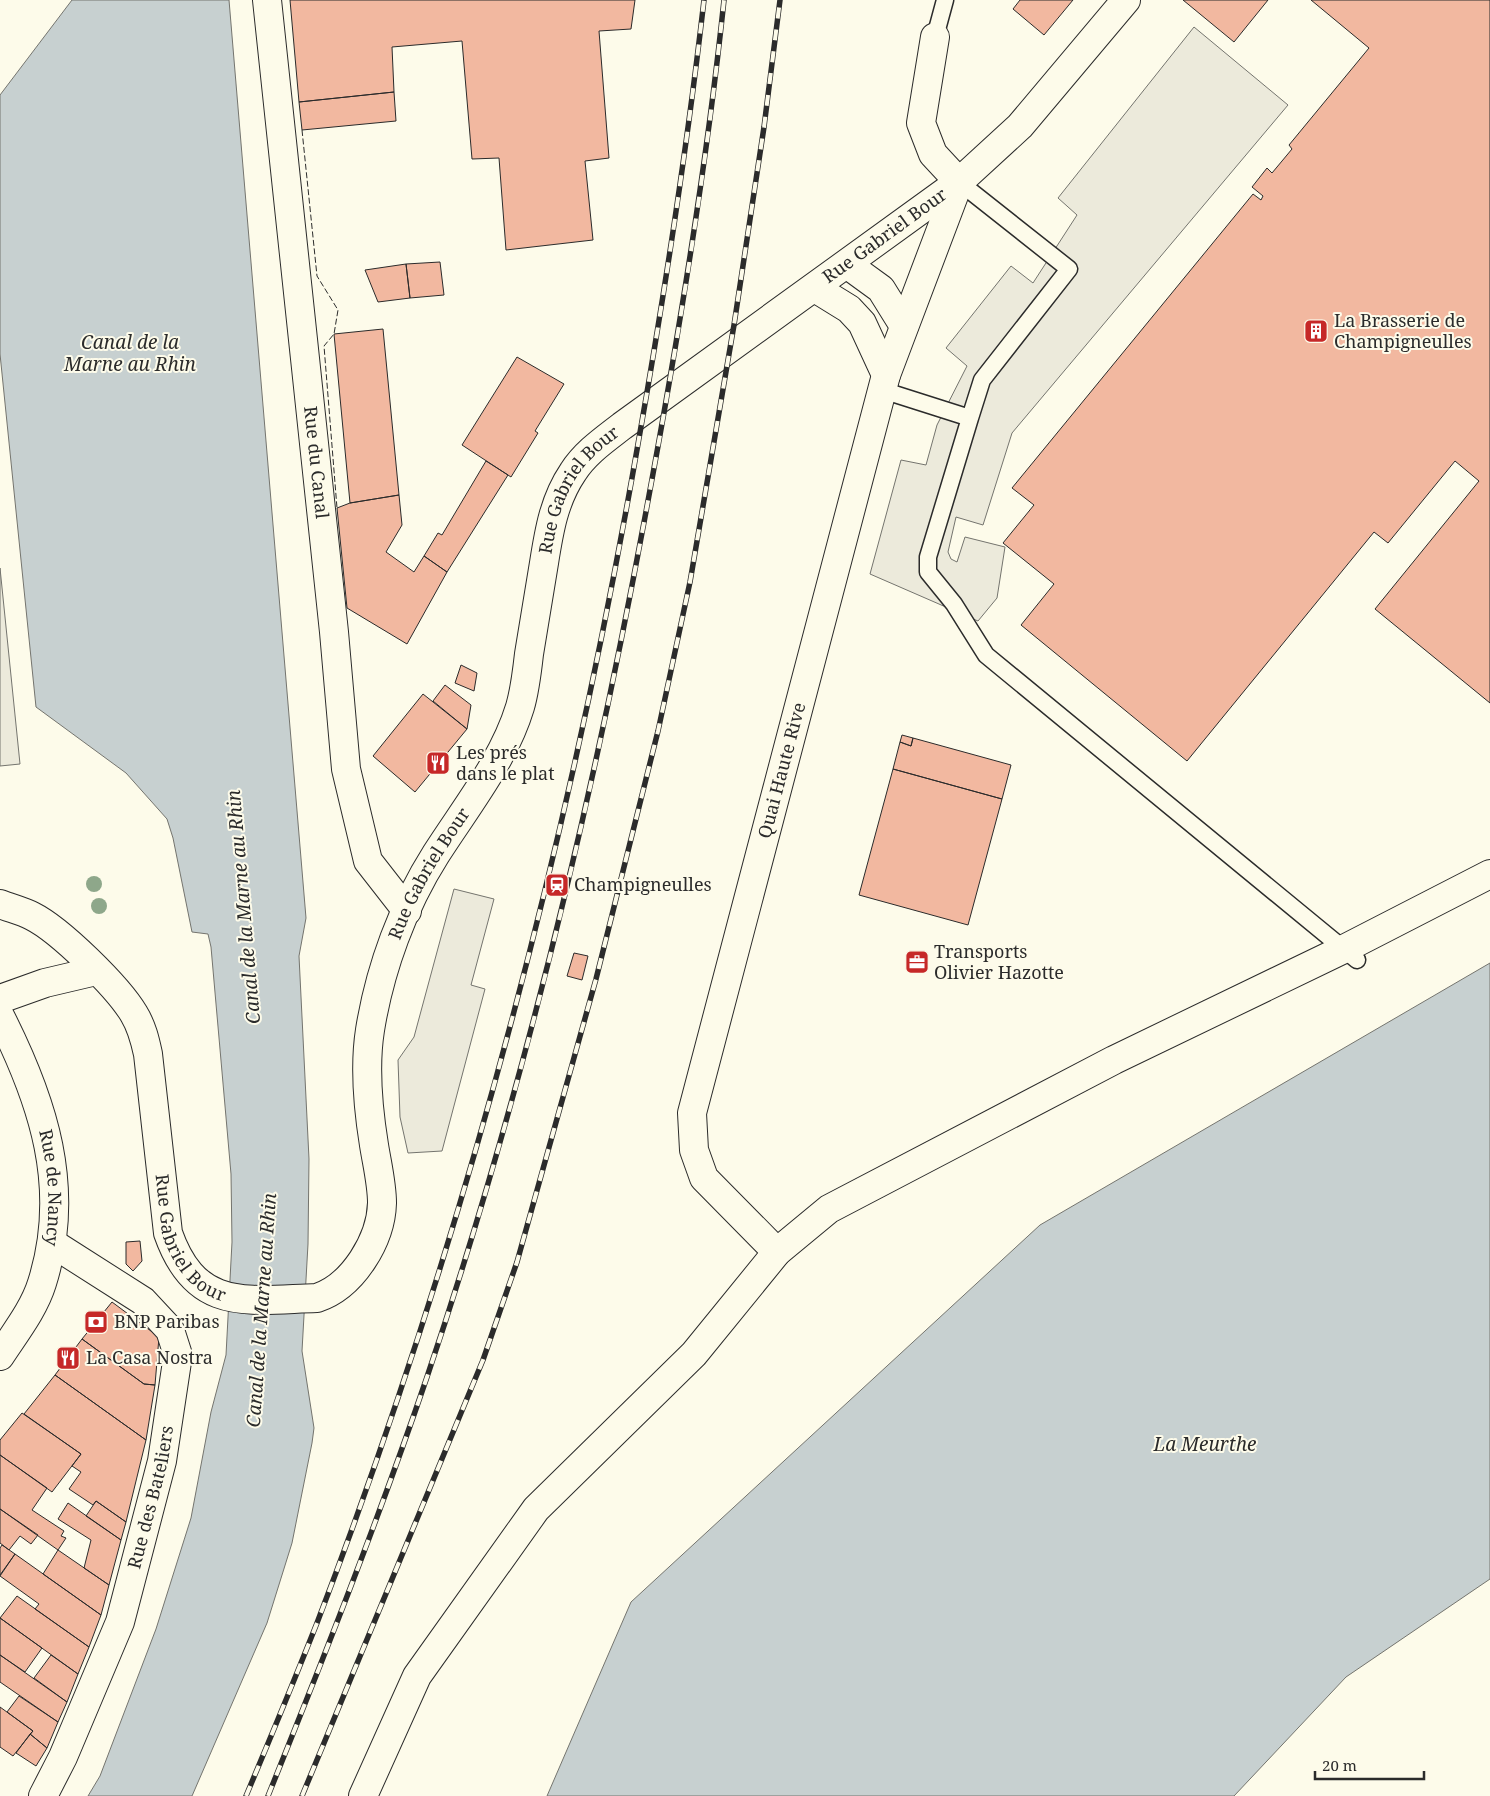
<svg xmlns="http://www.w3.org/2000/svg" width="1490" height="1796" viewBox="0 0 1490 1796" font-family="'Noto Serif',serif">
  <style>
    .parking { fill: #eceadb; stroke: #74746e }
    .water { fill: #c7d0d0; stroke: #74746e }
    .building { fill: #f2b8a0; stroke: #2b2b2b }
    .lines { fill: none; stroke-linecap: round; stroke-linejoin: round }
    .service-casing { stroke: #2b2b2b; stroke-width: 19 }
    .minor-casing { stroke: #2b2b2b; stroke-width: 30 }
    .secondary-casing { stroke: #2b2b2b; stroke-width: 30 }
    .service { stroke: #fdfbea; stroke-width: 16 }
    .minor { stroke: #fdfbea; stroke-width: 28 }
    .secondary { stroke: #fdfbea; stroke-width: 28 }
    .rail-casing { stroke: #2b2b2b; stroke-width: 5.5 }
    .rail { stroke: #fdfbea; stroke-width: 4; stroke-dasharray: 11; stroke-linecap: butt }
    .fence { stroke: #2b2b2b; stroke-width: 1; stroke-dasharray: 6 2.5; stroke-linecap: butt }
    .tree { fill: #8ea78a }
    .labels { text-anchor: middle; stroke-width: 4; stroke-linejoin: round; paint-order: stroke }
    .street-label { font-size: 18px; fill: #2b2b2b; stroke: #fdfbea }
    .poi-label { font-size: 18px; fill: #2b2b2b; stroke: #fdfbea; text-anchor: start }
    .water-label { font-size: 19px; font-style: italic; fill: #2b2b2b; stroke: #fdfbea }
  </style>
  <rect width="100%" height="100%" fill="#fdfbea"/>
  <path class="parking" d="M1194 27 1288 105 1012 433 983 525 956 517 948 552 951 559 957 562 965 537 1005 547 997 598 978 621 870 574 901 460 926 465 937 425 967 366 946 348 1011 266 1033 283 1077 215 1058 198Z
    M0 568 20 764 0 766Z
    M454 889 494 899 471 985 485 989 442 1151 408 1153 400 1117 398 1060 414 1037Z"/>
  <path class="water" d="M72 0H229L306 918 299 956 309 1159 308 1244 302 1351 314 1428 312 1443 292 1543 267 1623 192 1796H88L100 1776 156 1629 191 1518 211 1412 226 1355 232 1242 231 1174 211 947 208 934 192 932 173 838 167 819 126 773 36 707 0 354V95Z
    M1490 963V1579L1346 1677 1234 1796H547L631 1602 1040 1225Z"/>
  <path class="building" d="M290 0H635L631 29 599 31 609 158 585 161 593 240 506 250 499 158 472 159 462 41 392 47 394 92 299 102Z
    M1020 0H1073L1044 35 1013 9Z
    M1183 0H1268L1234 42Z
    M1311 0H1490V703L1375 609 1479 481 1455 461 1388 543 1374 532 1187 761 1021 625 1054 584 1003 543 1034 505 1012 488 1253 194 1261 200 1263 196 1252 187 1267 168 1272 173 1292 149 1289 145 1369 48Z
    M394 92 396 121 302 130 299 102Z
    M440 262 444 295 410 298 406 264Z
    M406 264 410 298 378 302 365 270Z
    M383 329 399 495 350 503 334 334Z
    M517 357 564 384 535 431 538 433 511 477 462 445Z
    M486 461 508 475 447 572 424 556 438 533 442 535Z
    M399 495 402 525 386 552 414 572 424 556 447 572 407 644 347 608 337 508 350 503Z
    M461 665 477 673 474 691 455 683Z
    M445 685 471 705 467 729 433 701Z
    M423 694 467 729 415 792 373 756Z
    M902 735 913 738 911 746 900 742Z
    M913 738 1011 765 1002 799 893 769 900 742 911 746Z
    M893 769 1002 799 968 925 859 895Z
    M574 953 588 956 582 980 567 976Z
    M140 1241 142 1261 133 1271 126 1264V1242Z
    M112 1302 159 1337 155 1385 144 1384 82 1339Z
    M82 1339 144 1384 155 1385 146 1440 55 1375Z
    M55 1375 146 1440 126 1522 96 1501 93 1505 69 1489 81 1472 72 1466 81 1454 24 1414Z
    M22 1413 81 1454 52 1492 0 1455V1440Z
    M0 1455 47 1488 32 1510 64 1531 61 1536 66 1538 58 1550 0 1509Z
    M96 1501 126 1522 121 1540 86 1516Z
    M68 1503 121 1540 109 1585 84 1568 91 1540 58 1519Z
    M0 1509 38 1535 31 1544 20 1536 9 1550 0 1543Z
    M2 1545 15 1554 0 1575V1548Z
    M58 1550 109 1585 101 1615 43 1574Z
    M15 1554 101 1615 89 1647 35 1609 39 1604 0 1576Z
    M17 1596 89 1647 78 1674 0 1618Z
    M0 1618 42 1648 25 1672 0 1655Z
    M0 1655 67 1702 58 1722 0 1682Z
    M51 1655 78 1674 67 1702 34 1678Z
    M19 1696 58 1722 47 1748 30 1734 33 1731 7 1712Z
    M0 1707 33 1731 13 1756 0 1747Z
    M30 1734 47 1748 36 1766 16 1753Z"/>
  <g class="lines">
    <g class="service-casing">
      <path id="service" d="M935 37 945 0
        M882 390 970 418 982 380 1069 269 959 182
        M970 418 928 557V572L954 604 986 655 1357 960"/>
    </g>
    <g class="minor-casing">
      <g id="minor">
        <path id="s1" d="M267 0 334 632 346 769 368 861 407 911"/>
        <path d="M848 265 881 289 904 326"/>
        <path d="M815 288 849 309 862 323 886 375"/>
        <path id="s2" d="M777 1252 704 1178 694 1150 692 1113 886 375 959 182 933 154 921 123 935 37"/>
        <path id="s3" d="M43 1796 63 1757 120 1622 162 1461 178 1355 170 1330 143 1301 52 1243"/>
        <path d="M363 1796 417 1676 536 1509 694 1354 777 1252 829 1209 1114 1060 1344 949 1490 874"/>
      </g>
    </g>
    <g class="secondary-casing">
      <g id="secondary">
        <path id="s4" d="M0 904C10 908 22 911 32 916 60 930 118 987 134 1014 142 1027 145 1040 148 1054L168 1233C196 1313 247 1300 317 1298 353 1286 381 1240 382 1203 382 1184 377 1164 374 1145 368 1108 364 1068 370 1030 380 968 403 906 436 854 466 807 504 760 520 707 525 690 527 672 529 654 534 624 539 594 544 563 549 531 554 500 573 472 585 453 604 440 622 426L959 182 1020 126 1126 0"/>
        <path d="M0 999 45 983 96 971"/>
        <path id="s5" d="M0 1016C43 1101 72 1188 42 1283 34 1309 15 1333 0 1356"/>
      </g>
    </g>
    <use href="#service" class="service"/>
    <use href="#minor" class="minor"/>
    <use href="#secondary" class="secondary"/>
    <g class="rail-casing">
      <path id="rail" d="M246 1796C270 1739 294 1681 317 1623 463 1242 568 846 638 444 664 297 687 149 704 0
        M268 1796C324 1657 379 1518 427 1377 522 1096 591 808 645 517 677 346 706 173 724 0
        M302 1796 483 1360 517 1262 596 979 658 731 690 582 734 325 764 127 780 0"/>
    </g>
    <use href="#rail" class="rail"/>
    <path class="fence" d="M302 130 317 276 338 310 334 334 324 346 337 508"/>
  </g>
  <g class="tree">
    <circle cx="94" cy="884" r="8"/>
    <circle cx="99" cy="906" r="8"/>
  </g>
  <defs>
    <g id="building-square" transform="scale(1.25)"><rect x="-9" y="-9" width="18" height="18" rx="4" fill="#c62828" stroke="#fdfbea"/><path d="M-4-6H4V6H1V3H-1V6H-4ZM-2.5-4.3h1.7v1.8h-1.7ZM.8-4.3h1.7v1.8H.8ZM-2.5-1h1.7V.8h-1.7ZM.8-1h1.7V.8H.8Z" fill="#fff"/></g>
    <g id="restaurant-square" transform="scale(1.25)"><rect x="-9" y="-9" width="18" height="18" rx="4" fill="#c62828" stroke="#fdfbea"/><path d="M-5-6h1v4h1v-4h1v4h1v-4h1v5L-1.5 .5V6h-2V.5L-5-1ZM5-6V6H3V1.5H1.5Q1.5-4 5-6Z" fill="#fff"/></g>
    <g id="station-square" transform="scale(1.25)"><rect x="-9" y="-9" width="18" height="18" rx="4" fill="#c62828" stroke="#fdfbea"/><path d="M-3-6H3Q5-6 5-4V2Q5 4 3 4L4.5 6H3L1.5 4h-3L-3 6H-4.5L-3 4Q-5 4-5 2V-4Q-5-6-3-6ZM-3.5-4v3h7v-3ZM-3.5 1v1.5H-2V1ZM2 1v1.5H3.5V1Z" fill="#fff"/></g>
    <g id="office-square" transform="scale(1.25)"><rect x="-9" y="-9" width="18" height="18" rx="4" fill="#c62828" stroke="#fdfbea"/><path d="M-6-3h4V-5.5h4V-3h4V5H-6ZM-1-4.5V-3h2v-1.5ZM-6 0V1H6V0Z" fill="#fff"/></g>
    <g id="bank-square" transform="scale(1.25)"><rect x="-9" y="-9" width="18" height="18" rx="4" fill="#c62828" stroke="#fdfbea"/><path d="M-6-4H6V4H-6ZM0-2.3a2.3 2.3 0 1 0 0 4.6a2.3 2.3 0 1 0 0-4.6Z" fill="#fff"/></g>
  </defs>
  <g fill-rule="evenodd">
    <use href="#building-square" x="1316" y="331"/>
    <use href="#restaurant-square" x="438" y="763"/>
    <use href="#station-square" x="557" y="885"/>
    <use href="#office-square" x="917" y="962"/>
    <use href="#bank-square" x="96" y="1322"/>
    <use href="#restaurant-square" x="68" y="1358"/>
  </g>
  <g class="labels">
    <g class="street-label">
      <text dy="6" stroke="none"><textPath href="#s4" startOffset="1869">Rue Gabriel Bour</textPath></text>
      <text dy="6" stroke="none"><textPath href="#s1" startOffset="465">Rue du Canal</textPath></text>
      <text dy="6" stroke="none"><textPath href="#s4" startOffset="1464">Rue Gabriel Bour</textPath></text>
      <text dy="6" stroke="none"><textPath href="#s2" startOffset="525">Quai Haute Rive</textPath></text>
      <text dy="6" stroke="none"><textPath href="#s4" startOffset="1044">Rue Gabriel Bour</textPath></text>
      <text dy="6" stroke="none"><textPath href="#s5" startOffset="181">Rue de Nancy</textPath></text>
      <text dy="6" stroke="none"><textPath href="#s4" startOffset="414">Rue Gabriel Bour</textPath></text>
      <text dy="6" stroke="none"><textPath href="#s3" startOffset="319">Rue des Bateliers</textPath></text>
    </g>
    <g class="poi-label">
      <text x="1334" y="327">La Brasserie de<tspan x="1334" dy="21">Champigneulles</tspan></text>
      <text x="456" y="759">Les prés<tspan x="456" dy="21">dans le plat</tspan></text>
      <text x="574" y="891">Champigneulles</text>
      <text x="934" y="958">Transports<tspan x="934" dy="21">Olivier Hazotte</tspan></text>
      <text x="114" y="1328">BNP Paribas</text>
      <text x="86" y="1364">La Casa Nostra</text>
    </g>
    <g class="water-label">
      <text x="130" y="349">Canal de la<tspan x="130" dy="22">Marne au Rhin</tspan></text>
      <text transform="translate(243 907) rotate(-95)" y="7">Canal de la Marne au Rhin</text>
      <text transform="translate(261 1310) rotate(-86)" y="7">Canal de la Marne au Rhin</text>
      <text x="1205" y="1451">La Meurthe</text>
    </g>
  </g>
  <path d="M1315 1771v8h109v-8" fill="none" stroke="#2b2b2b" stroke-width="2.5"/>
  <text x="1322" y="1771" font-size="15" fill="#2b2b2b" stroke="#fdfbea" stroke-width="4" paint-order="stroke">20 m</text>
</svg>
